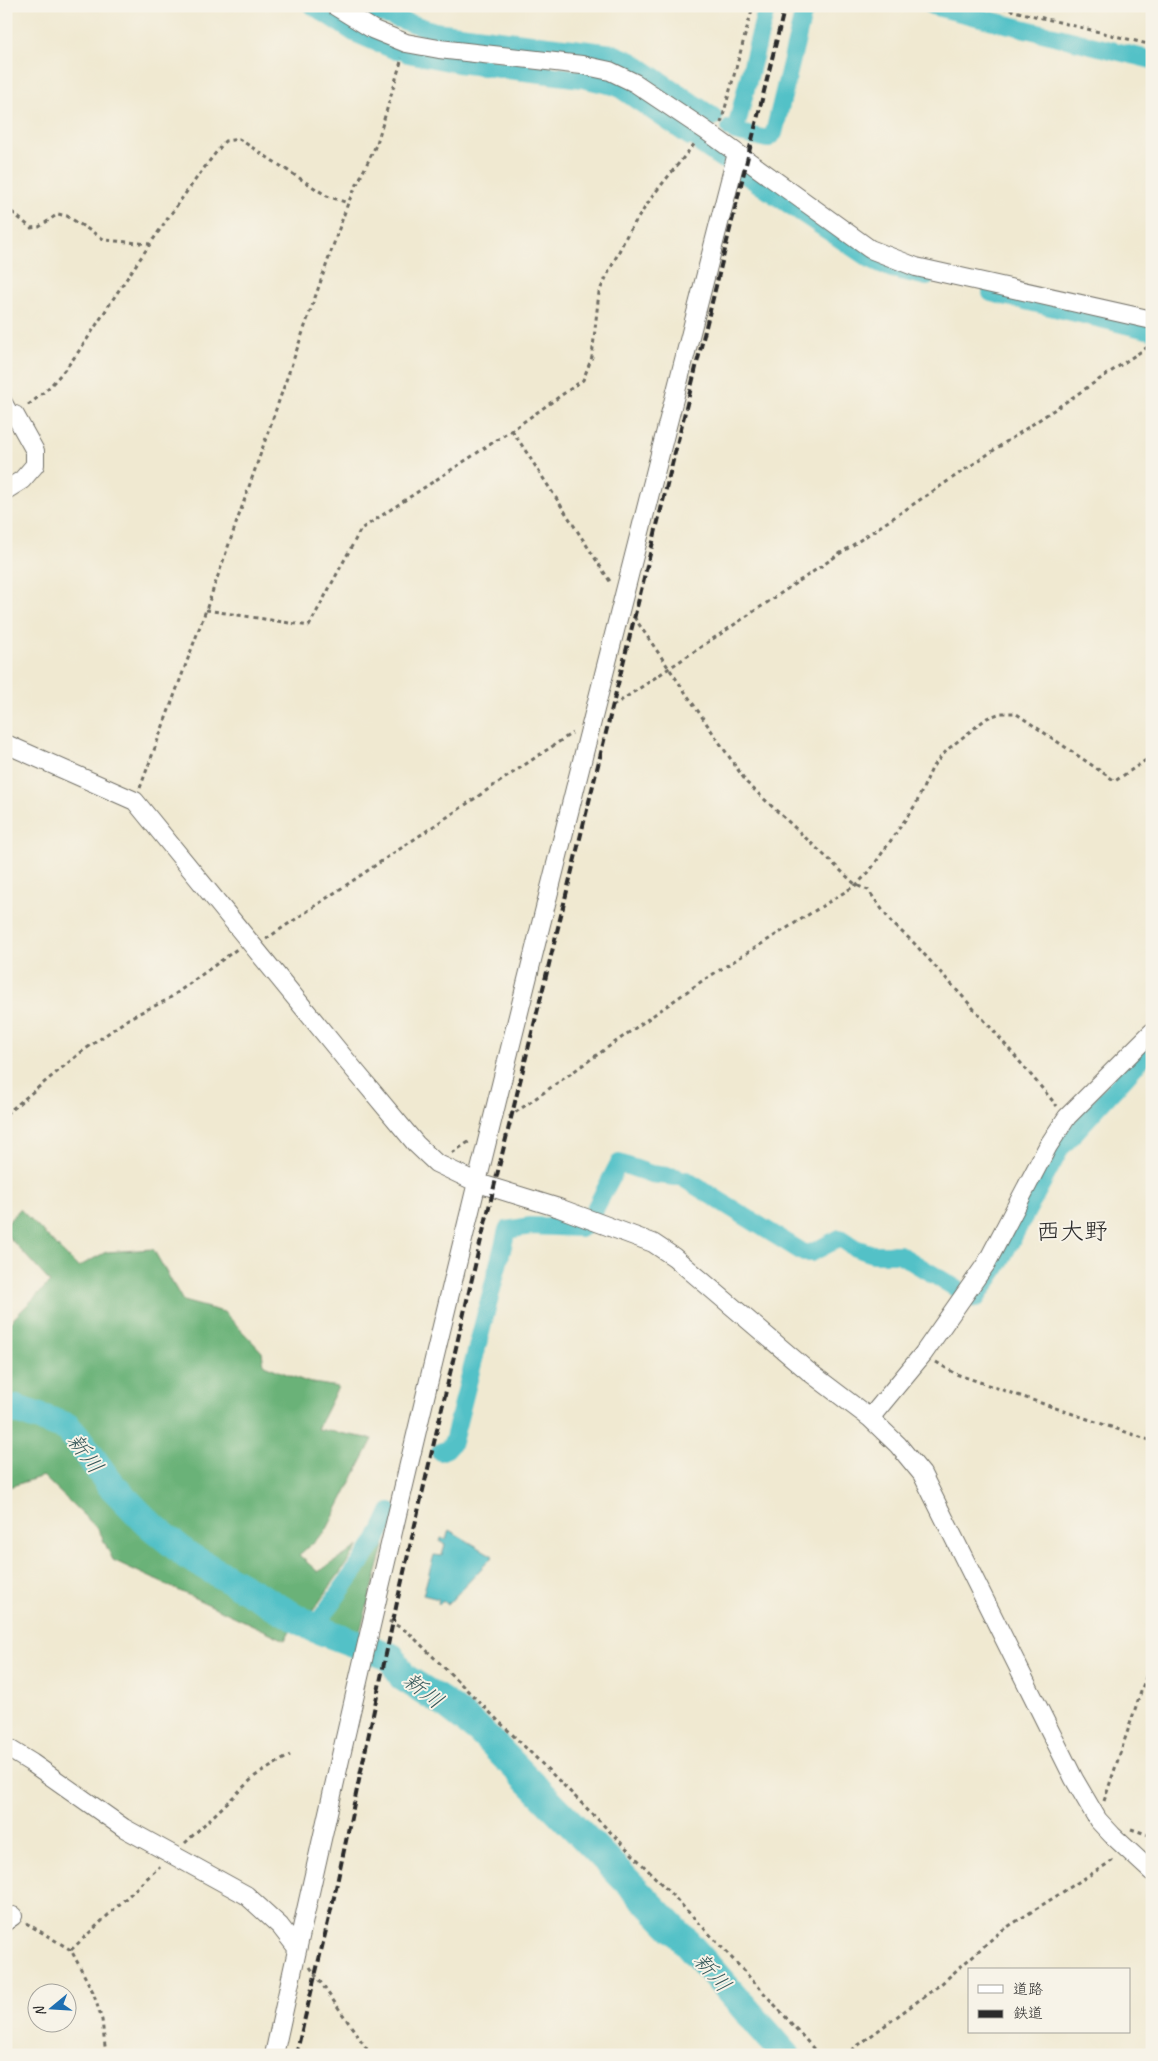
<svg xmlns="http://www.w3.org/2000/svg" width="1158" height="2061" viewBox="0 0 1158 2061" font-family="Caveat,'Klee One',sans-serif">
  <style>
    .forest { fill: #6bb278; stroke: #4b6e52 }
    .water { fill: #53c1c7; stroke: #3f7679 }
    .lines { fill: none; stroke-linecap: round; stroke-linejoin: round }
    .canal { stroke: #53c1c7; stroke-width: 18 }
    .river { stroke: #53c1c7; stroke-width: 29 }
    .lane-casing { stroke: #706e65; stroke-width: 11 }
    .street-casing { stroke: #706e65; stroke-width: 20 }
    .path { stroke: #706e65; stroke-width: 3; stroke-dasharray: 4 4; stroke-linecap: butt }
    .lane { stroke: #fff; stroke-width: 9 }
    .street { stroke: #fff; stroke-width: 18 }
    .rail { stroke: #2b2b2b; stroke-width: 4; stroke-dasharray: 8 4; stroke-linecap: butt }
    .labels { text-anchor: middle; stroke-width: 4; stroke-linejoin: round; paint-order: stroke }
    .water-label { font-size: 22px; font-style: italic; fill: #37585a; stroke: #f7f3e8 }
    .quarter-label { font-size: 24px; fill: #2b2b2b; stroke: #f7f3e8 }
  </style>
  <rect width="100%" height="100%" fill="#f7f3e8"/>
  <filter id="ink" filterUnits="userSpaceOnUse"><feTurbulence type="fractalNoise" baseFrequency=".02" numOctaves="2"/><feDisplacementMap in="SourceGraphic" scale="10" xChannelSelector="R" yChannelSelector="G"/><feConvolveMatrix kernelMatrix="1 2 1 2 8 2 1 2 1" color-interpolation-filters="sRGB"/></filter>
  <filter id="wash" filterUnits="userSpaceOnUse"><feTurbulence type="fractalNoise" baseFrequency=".0096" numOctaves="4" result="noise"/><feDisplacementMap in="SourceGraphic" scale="20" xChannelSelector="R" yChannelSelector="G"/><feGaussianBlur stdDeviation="1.12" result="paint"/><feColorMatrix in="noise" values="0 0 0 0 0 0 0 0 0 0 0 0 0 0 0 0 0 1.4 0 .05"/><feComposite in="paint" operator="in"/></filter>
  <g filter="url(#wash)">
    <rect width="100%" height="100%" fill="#f0e9d1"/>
    <path class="forest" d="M20 1209 78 1267 106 1252 153 1249 183 1301 224 1312 262 1352 264 1365 307 1382 338 1387 317 1429 373 1439 326 1531 299 1555 318 1572 359 1546 312 1612 255 1582 185 1539 147 1507 71 1418 20 1401H6V1326L50 1282 6 1234V1224Z
      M6 1416 21 1417 62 1434 150 1537 200 1571 294 1623 285 1640 113 1560 98 1529 43 1476 6 1488Z
      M386 1540 359 1635 327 1622Z"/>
    <path class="water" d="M449 1530 493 1556 448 1604 442 1601 440 1604 438 1603 439 1599 423 1595 434 1555 442 1556 445 1544 440 1542 441 1538 446 1540Z"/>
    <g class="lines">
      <path class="canal" d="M313 6 354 33 396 51
        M367 6 376 12 435 31 613 53 632 61 714 117
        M932 6 1152 60
        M408 54 458 64 582 79 617 87 690 137
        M730 128 735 132 767 139 774 133 805 6
        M735 132 767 6
        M701 145 723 160
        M739 171 868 258 892 269 927 277
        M991 293 1151 331
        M686 1180 804 1253H811L840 1238 855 1248 873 1254H899L959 1290
        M595 1209 619 1163 651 1174 676 1177
        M974 1298 976 1299 996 1269 1061 1148 1151 1049
        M440 1452 447 1449 453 1442 507 1230 531 1226 581 1228 587 1225
        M314 1628 377 1540 390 1512"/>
      <path class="river" d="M6 1410 15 1409 67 1427 80 1442 110 1484 148 1523 188 1556 314 1628 391 1657 403 1677 444 1703 480 1731 680 1935 786 2055"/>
    </g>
  </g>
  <g filter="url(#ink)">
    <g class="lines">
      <g class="lane-casing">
        <path id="lane" d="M6 399 15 415"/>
      </g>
      <g class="street-casing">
        <path id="street" d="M335 6 374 30 406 43 439 49 582 65 610 71 635 83 705 130 870 249 916 267 1152 320
          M6 490 22 480 35 465V451L15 415
          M6 744 135 801 346 1060 416 1144 436 1163 478 1183 559 1208 653 1243 674 1257 808 1371 870 1418 898 1445 922 1474 1074 1779 1098 1820 1112 1835 1152 1872
          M870 1418 923 1354 986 1264 1048 1146 1067 1117 1152 1032
          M6 1747 32 1763 124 1828 246 1895 280 1926 297 1948
          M6 1921 13 1916
          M274 2055C413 1417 575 784 737 153"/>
      </g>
      <path class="path" d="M994 6 1152 45
        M721 123 753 6
        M6 207 31 228 39 227 58 214 67 216 105 240 150 244
        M28 405C67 377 91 332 117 293 152 241 186 190 225 141L239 139 327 196 348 203
        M512 430 611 583
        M206 610 309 626 361 529 512 430 583 380 592 357 599 292 628 233 654 194 696 142
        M634 617 747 783 856 885 868 890 891 922 913 942 993 1030 1057 1106
        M613 706 1152 344
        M140 788 206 610 348 203 377 143 402 58
        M266 939 572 733
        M6 1114 80 1053 131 1017 167 1000 237 949
        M509 1117 702 981 856 885 869 872 916 804 933 766 948 749 987 718 1001 713H1015L1115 781 1152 756
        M452 1153 470 1141
        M936 1362 956 1374 1152 1441
        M389 1621 408 1632C548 1770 690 1906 819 2055
        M1104 1801 1152 1659
        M1131 1829 1152 1836
        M185 1843 255 1776 290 1755
        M26 1923 71 1950 93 1992 102 2020 106 2055
        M71 1950 160 1866
        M310 1967 371 2055
        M845 2055 941 1984 1001 1931 1115 1859"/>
      <use href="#lane" class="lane"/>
      <use href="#street" class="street"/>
      <path class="rail" d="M296 2055 334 1897 398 1598 480 1244 785 6"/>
    </g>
  </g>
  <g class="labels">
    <g class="water-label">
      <text transform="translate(86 1453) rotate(53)" y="8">新川</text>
      <text transform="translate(424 1690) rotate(38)" y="8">新川</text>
      <text transform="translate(713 1972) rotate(49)" y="8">新川</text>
    </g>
    <g class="quarter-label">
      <text x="1072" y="1239">西大野</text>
    </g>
  </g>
  <rect width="1158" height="2061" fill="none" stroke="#f7f3e8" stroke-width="25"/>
  <rect x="968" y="1968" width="162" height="65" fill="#f7f3e8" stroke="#a5a39c"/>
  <rect x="978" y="1985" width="25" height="8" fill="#ffffff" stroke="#a5a39c"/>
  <text x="1013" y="1994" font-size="15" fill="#2b2b2b">道路</text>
  <rect x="978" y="2010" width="25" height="8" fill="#2b2b2b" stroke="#a5a39c"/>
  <text x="1013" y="2018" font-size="15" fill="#2b2b2b">鉄道</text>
  <g transform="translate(52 2008) rotate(252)"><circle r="24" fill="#f7f3e8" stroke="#a5a39c"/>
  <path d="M0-4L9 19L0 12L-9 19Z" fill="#1f6fb2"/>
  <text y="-8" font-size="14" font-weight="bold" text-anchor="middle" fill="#2b2b2b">N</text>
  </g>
</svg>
